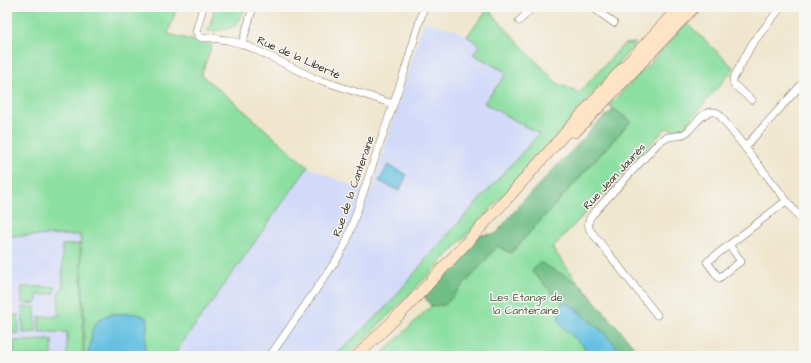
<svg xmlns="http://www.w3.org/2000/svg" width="811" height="363" viewBox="0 0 811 363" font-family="'Architects Daughter',sans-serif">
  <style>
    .built { fill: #d2d9f9 }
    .green { fill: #8bdfa0; stroke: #63845f }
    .forest { fill: #70be86; stroke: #567452 }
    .water { fill: #63c0e1; stroke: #4f7580 }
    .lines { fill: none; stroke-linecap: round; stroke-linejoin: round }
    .minor-casing { stroke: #7a6c5b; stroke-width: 8 }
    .secondary-casing { stroke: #7a6c5b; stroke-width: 12 }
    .minor { stroke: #fff; stroke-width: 7 }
    .secondary { stroke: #fee4c6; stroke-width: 11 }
    .labels { text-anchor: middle; stroke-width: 3; stroke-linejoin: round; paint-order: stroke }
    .street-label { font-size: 11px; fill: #3b2a1e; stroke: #f6f6f2 }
    .park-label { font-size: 11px; fill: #4f573e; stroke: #f6f6f2 }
  </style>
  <rect width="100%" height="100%" fill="#f6f6f2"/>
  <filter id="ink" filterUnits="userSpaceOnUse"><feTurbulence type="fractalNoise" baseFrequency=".025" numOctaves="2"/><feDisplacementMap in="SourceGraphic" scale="8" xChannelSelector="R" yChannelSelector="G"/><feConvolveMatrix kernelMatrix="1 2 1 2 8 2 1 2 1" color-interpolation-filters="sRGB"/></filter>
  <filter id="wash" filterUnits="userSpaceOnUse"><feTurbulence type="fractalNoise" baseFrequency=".012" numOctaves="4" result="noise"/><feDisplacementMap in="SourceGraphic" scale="16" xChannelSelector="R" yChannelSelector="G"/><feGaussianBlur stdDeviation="0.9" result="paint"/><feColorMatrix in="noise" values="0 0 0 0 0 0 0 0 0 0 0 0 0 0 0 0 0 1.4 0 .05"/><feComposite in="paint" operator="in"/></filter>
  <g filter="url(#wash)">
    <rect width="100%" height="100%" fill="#efe6cd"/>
    <path class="built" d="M427 21 444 28 445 27 456 30 467 36 480 46 474 54 508 73 484 103 540 134 426 259 389 304 335 356H173L242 260 308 167 355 187 371 192 423 24Z
      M80 235 84 311V356H7V236Z"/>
    <path class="green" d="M7 7H177L168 34 212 45 201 75 227 96 308 167 242 260 173 356H84V311L80 235 7 236Z
      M215 7H245C240 27 228 32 208 31Z
      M488 9 526 51 557 83 579 93 624 44 636 43 535 161 449 254 348 356H335L389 304 426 259 539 134 484 103 507 73 473 54 480 46 467 36Z
      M687 23 734 68 686 125 675 130 666 128 552 248 579 283 642 356H379L431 306 445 304 479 268 497 246 511 253 630 122 609 105 653 60Z
      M80 244 83 311V356H67V332H39V317L59 316 58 294 63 286 62 245Z
      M22 287H56L53 294 37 295V303L22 304Z
      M22 307H35L36 332 23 333Z
      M7 315H18L19 333H7Z
      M52 340V356H14V341Z"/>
    <path class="forest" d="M614 109 631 121 511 253 497 246 479 268 445 305 431 306 424 296 479 235 496 234 521 203 585 137 595 125Z
      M539 262 579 283 642 356H625L604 333 570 304 562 303 532 272Z"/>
    <path class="water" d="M388 165 407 175 399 191 379 181Z
      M562 303 570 304 604 333 625 356H593C588 351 584 347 579 342 567 330 551 323 562 303Z
      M112 314C123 314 139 311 148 319L145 345V356H87L91 342 92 330 97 322 105 316Z"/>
  </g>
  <g filter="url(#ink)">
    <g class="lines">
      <g class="minor-casing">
        <path id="minor" d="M203 7 197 28 196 31 199 36 201 38H211L227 40 242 44 252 48 314 78 393 104
          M592 7 614 23
          M519 21 533 7
          M242 44 253 7
          M752 100 734 85 733 82V79L752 44 781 7
          M745 147 801 85
          M729 245 741 261 719 278 707 262 786 201
          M657 315 590 230C587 224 588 220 592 215L658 143C668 133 678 139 687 132 696 124 705 107 718 113L804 223
          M270 356 337 259 346 243 405 70 424 7"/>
      </g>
      <g class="secondary-casing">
        <path id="secondary" d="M575 132 622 83 694 7
          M357 356 406 308 506 200 616 76 679 7"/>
      </g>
      <use href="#minor" class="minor"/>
      <use href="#secondary" class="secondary"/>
    </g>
  </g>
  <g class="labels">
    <g class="street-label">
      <text transform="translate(299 57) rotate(24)" y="4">Rue de la Liberté</text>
      <text transform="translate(614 176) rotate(-47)" y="4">Rue Jean Jaurès</text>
      <text transform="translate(353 186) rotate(-71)" y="4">Rue de la Canteraine</text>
    </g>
    <g class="park-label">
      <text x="526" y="301">Les Étangs de<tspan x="526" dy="13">la Canteraine</tspan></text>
    </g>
  </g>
  <rect width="811" height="363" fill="none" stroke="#f6f6f2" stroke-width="24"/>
</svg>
